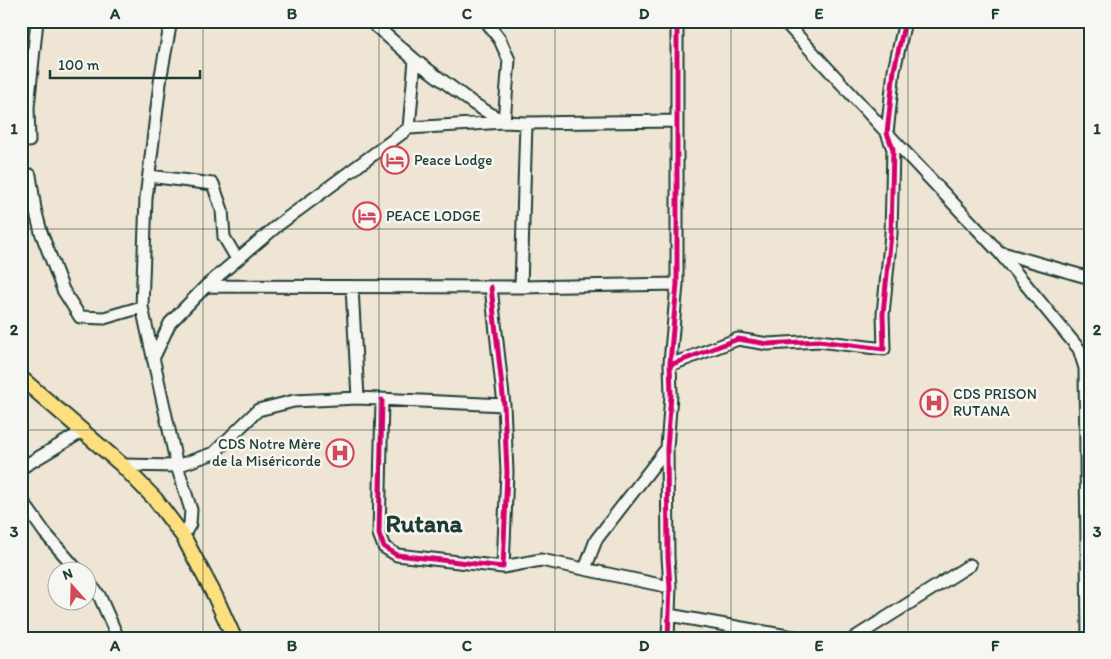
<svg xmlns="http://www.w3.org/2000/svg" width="1111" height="659" viewBox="0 0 1111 659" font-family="Itim,sans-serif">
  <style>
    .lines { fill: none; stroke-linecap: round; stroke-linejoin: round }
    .minor-casing { stroke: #1f3d34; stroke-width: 15 }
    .major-casing { stroke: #1f3d34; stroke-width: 18 }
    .minor { stroke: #f6f6f2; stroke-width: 11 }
    .major { stroke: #fedf80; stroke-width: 14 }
    .cycleway-casing { stroke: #f6f6f2; stroke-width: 8 }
    .cycleway { stroke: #d6006c; stroke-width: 5 }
    .grid { fill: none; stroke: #1f3d34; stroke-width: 1; stroke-opacity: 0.55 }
    .labels { text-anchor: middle; stroke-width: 5; stroke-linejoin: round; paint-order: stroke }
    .poi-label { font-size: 15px; fill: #1f3d34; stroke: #f6f6f2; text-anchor: start }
    .town-label { font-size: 25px; font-weight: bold; fill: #1f3d34; stroke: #f6f6f2 }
    .neatline { fill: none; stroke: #1f3d34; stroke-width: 2 }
    .grid-label { font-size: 16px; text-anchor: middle; font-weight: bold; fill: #1f3d34 }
  </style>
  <rect width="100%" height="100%" fill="#efe5d5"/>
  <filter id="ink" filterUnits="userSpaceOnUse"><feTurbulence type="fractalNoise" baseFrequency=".02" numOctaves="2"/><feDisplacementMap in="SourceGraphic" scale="10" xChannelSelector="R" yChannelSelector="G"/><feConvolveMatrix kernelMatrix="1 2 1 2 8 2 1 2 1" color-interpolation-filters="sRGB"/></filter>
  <g filter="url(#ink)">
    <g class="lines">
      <g class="minor-casing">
        <path id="minor" d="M171 21 161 75 146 198 142 307 177 466 191 510 190 524 183 536
          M370 21 415 60 474 104 504 122 526 123 676 121
          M784 21 887 133 999 252 1090 278
          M409 128 504 122 509 60 500 40 486 21
          M29 141 28 107 37 21
          M30 175 35 209 41 232 63 290 80 317 104 318 142 307
          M149 176 213 184 222 210 224 237 237 259
          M999 252 1079 349 1085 368 1088 638
          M206 286 521 287 677 284
          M521 287 526 123
          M153 359 170 323 206 286 278 225 409 128 415 60
          M670 365 738 339 768 344 819 341 884 349 883 314 891 234 893 149 887 133 894 70 905 21
          M358 398 504 405
          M382 400 379 534 384 547 397 555 503 567 507 472 504 405 491 287
          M122 465 177 466 214 453 258 410 294 401 358 398 352 287
          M21 468 83 431
          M21 499 45 533 79 572
          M503 567 541 560 670 587
          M585 569 596 540 667 448
          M88 582 99 595 118 638
          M669 615 799 638
          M668 638 670 587 668 557 667 448 671 395 670 363 677 284V21
          M854 638 970 565"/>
      </g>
      <g class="major-casing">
        <path id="major" d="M21 378 122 465 155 499 183 536 215 596 234 638"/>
      </g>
      <use href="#minor" class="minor"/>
      <use href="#major" class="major"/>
      <g class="cycleway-casing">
        <path id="cycleway" d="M670 365 738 339 768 344 819 341 884 349 883 314 891 234 893 149 887 133 894 70 905 21
          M382 400 379 534 384 547 397 555 503 567 507 472 504 405 491 287
          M668 638 670 587 668 557 667 448 671 395 670 363 677 284V21"/>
      </g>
      <use href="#cycleway" class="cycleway"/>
    </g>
  </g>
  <path class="grid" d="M203 21V638M379 21V638M555 21V638M731 21V638M908 21V638M21 229H1090M21 430H1090"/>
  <defs>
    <g id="hotel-ring" transform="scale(1.4375)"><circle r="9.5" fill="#f6f6f2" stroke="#d1495b" stroke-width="1.5"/><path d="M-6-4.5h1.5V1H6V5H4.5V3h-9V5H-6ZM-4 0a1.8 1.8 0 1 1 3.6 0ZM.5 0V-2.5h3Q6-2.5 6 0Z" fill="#d1495b"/></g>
    <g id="hospital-ring" transform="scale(1.4375)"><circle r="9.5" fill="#f6f6f2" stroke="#d1495b" stroke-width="1.5"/><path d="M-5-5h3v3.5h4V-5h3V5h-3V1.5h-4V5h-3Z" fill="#d1495b"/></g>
  </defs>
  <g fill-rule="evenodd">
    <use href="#hotel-ring" x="395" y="160"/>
    <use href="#hotel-ring" x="367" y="216"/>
    <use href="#hospital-ring" x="934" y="403"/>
    <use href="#hospital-ring" x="340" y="453"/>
  </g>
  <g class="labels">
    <g class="poi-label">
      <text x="414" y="165">Peace Lodge</text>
      <text x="386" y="221">PEACE LODGE</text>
      <text x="953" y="399">CDS PRISON<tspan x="953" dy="17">RUTANA</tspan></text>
      <text x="321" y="449" text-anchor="end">CDS Notre Mère<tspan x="321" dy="17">de la Miséricorde</tspan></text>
    </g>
    <g class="town-label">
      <text x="424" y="532">Rutana</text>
    </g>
  </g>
  <rect width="1111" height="659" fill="none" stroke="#f6f6f2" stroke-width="55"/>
  <g transform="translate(72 586) rotate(340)"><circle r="24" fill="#f6f6f2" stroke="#a0aca6"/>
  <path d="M0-4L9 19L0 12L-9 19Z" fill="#d1495b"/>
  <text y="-8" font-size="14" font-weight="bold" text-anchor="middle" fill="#1f3d34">N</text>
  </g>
  <path d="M50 70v8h150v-8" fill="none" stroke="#1f3d34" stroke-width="2.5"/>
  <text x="58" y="70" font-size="15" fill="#1f3d34" stroke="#f6f6f2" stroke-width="4" paint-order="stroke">100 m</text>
  <rect x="28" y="28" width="1056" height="604" class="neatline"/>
  <g class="grid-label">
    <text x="115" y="19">A</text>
    <text x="292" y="19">B</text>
    <text x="467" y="19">C</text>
    <text x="644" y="19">D</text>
    <text x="819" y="19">E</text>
    <text x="995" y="19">F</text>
    <text x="14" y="134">1</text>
    <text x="1097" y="134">1</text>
    <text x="14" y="335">2</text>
    <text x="1097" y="335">2</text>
    <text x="14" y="537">3</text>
    <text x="1097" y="537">3</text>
    <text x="115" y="651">A</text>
    <text x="292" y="651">B</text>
    <text x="467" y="651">C</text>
    <text x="644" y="651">D</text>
    <text x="819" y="651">E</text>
    <text x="995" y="651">F</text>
  </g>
</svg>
